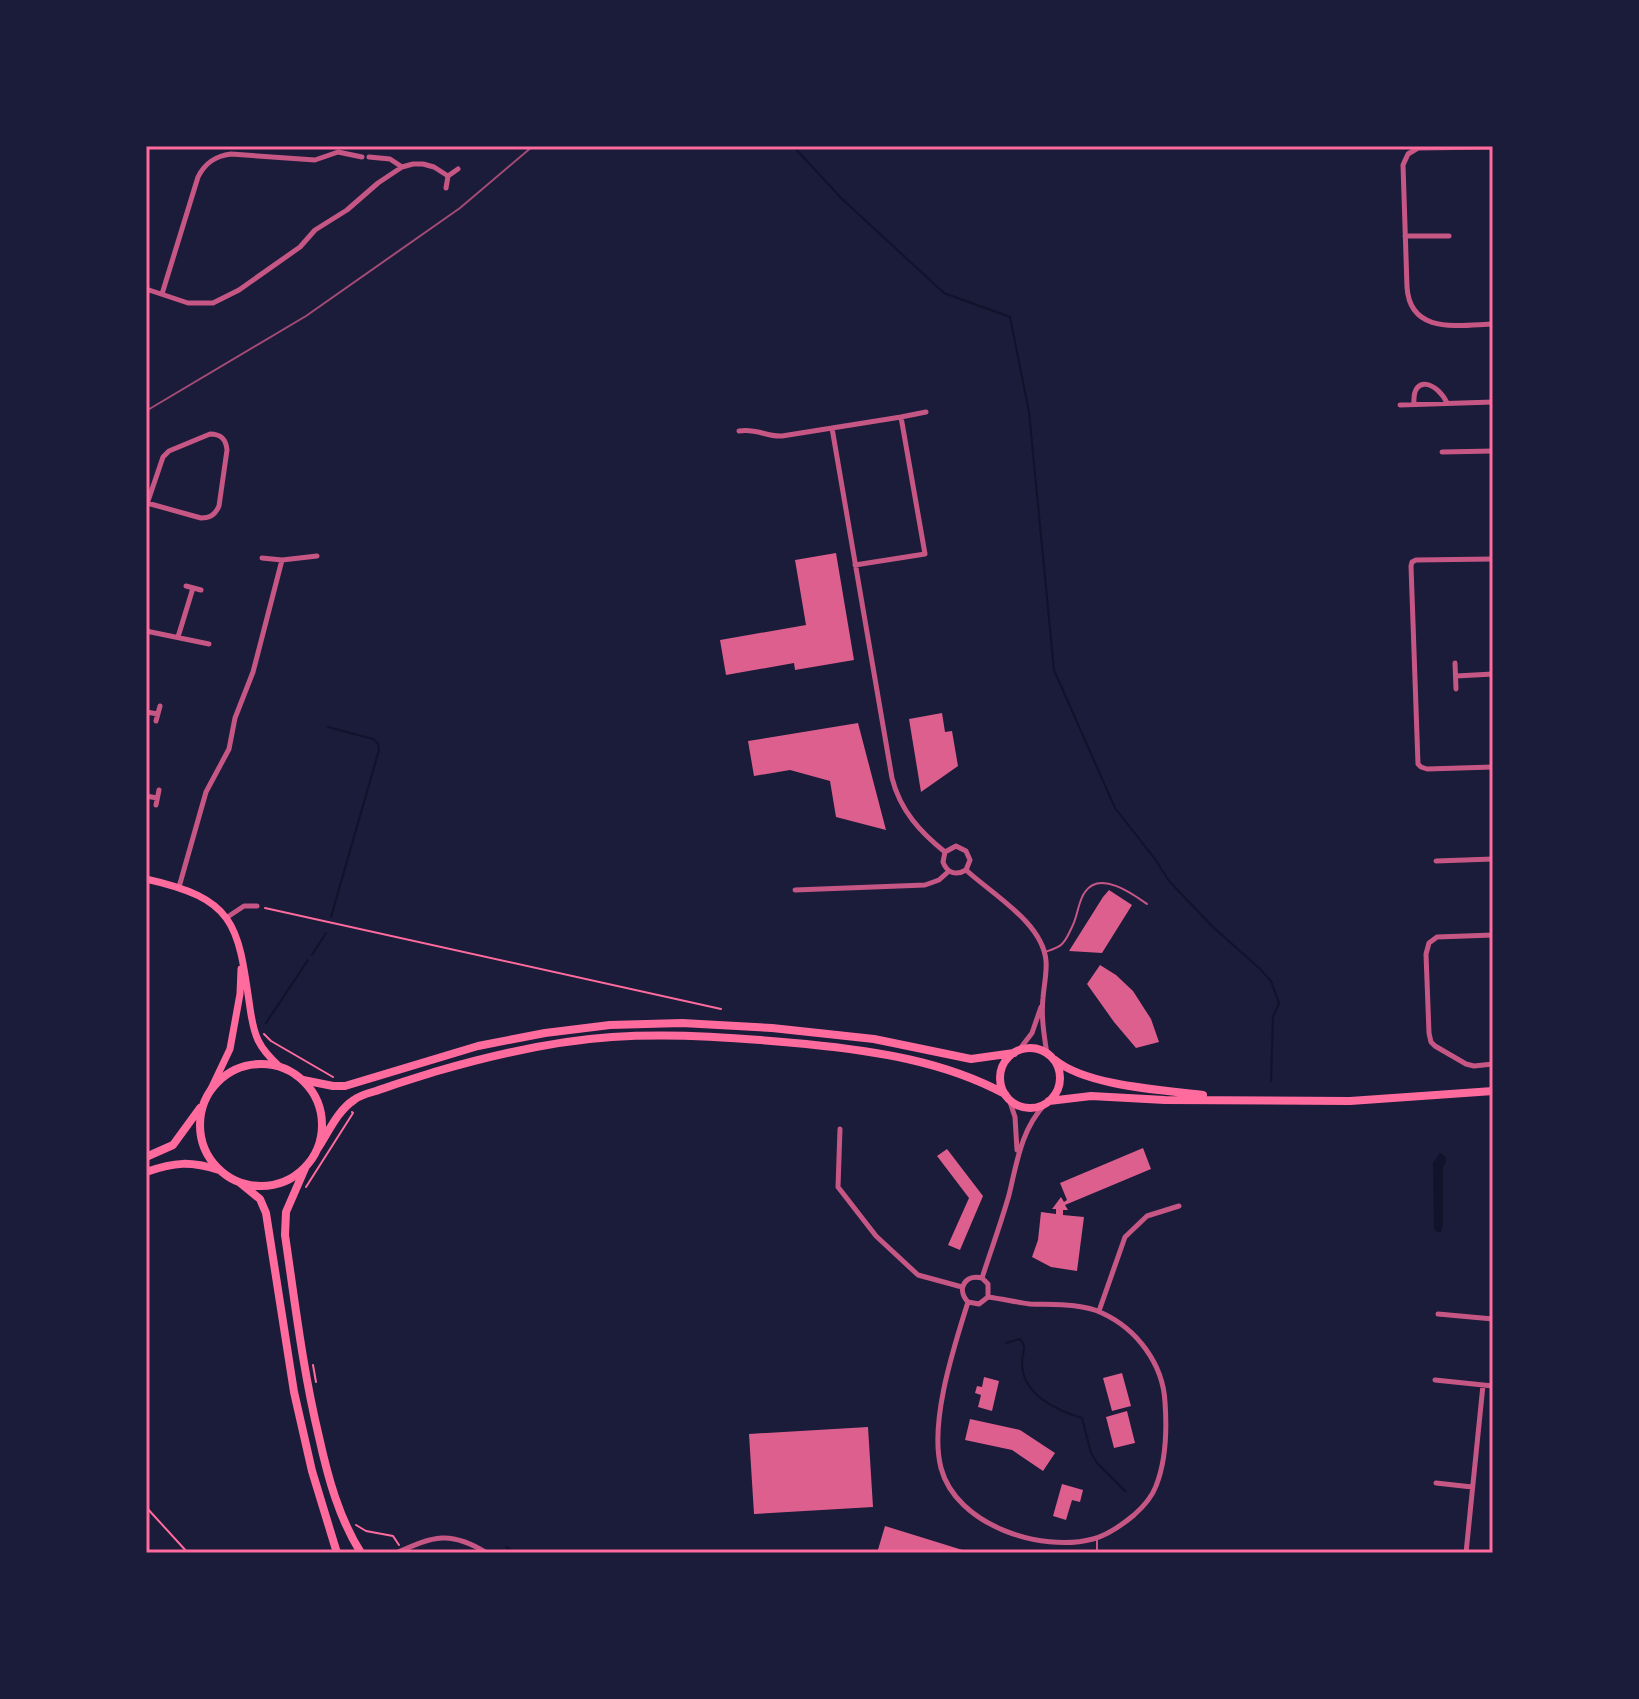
<svg xmlns="http://www.w3.org/2000/svg" width="1639" height="1699" viewBox="0 0 1639 1699" font-family="'Public Sans',sans-serif">
  <style>
    .water { fill: #12122b }
    .lines { fill: none; stroke-linecap: round; stroke-linejoin: round }
    .stream { stroke: #12122b; stroke-width: 2 }
    .building { fill: #dd5f8e }
    .path { stroke: #ff6b9d; stroke-width: 2 }
    .service { stroke: #c65784; stroke-width: 2 }
    .minor { stroke: #c65784; stroke-width: 5 }
    .secondary { stroke: #ff6b9d; stroke-width: 7 }
    .primary { stroke: #ff6b9d; stroke-width: 8 }
    .rail { stroke: #a44b75; stroke-width: 2 }
    .neatline { fill: none; stroke: #ff6b9d; stroke-width: 3 }
  </style>
  <rect width="100%" height="100%" fill="#1b1b3a"/>
  <path class="water" d="M1440 1153 1445 1156 1446 1162 1443 1167V1223L1441 1232H1437L1434 1229 1433 1163Z"/>
  <g class="lines">
    <path class="stream" d="M793 146 842 199 944 293 1010 317 1029 412 1054 670 1115 808 1155 859 1169 881 1213 927 1260 969 1271 981 1279 1003 1273 1017 1271 1081
      M328 727 373 739 378 743 379 750 331 917
      M312 955 326 933
      M266 1023 308 960
      M1006 1343 1020 1339C1028 1348 1022 1352 1022 1363 1022 1394 1056 1410 1082 1418L1091 1453 1097 1463 1126 1492
      M506 1547 517 1553"/>
  </g>
  <path class="building" d="M836 553 854 660 795 670 794 663 726 675 720 640 806 625 795 560Z
    M942 713 945 732 952 731 958 766 921 792 909 719Z
    M858 723 886 830 836 817 830 781 790 770 754 776 748 741Z
    M1109 890 1132 905 1102 953 1069 951 1103 897Z
    M1100 965 1116 975 1133 991 1151 1019 1159 1042 1136 1048 1114 1022 1087 984Z
    M1143 1148 1151 1169 1065 1205 1068 1210H1063V1215L1084 1217 1077 1271 1051 1267 1032 1257 1038 1240 1041 1212 1056 1214V1209H1052L1061 1197 1064 1202 1067 1200 1060 1183Z
    M947 1149 983 1196 960 1250 948 1245 969 1198 937 1156Z
    M1122 1373 1131 1406 1112 1411 1103 1378Z
    M984 1377 999 1381 992 1411 978 1407 981 1395 975 1393 977 1386 982 1387Z
    M1127 1411 1135 1443 1114 1448 1106 1417Z
    M970 1419 1020 1430 1055 1453 1043 1471 1012 1450 965 1440Z
    M868 1427 873 1507 754 1514 749 1434Z
    M1062 1484 1083 1490 1080 1502 1072 1500 1066 1520 1053 1516Z
    M885 1526 969 1552V1553H877Z"/>
  <g class="lines">
    <path class="path" d="M265 908 721 1009
      M264 1034 271 1041 333 1077
      M306 1187 353 1113 352 1112
      M313 1365 316 1382
      M146 1507 188 1553
      M356 1525 366 1531 393 1536 399 1545"/>
    <path class="service" d="M1045 952C1051 950 1058 948 1062 944 1067 939 1069 933 1072 927 1078 916 1078 901 1085 892 1100 870 1133 894 1147 904
      M1097 1539V1553"/>
    <path class="minor" d="M1493 147 1418 148 1408 154 1403 165 1407 287C1410 335 1459 325 1493 324
      M369 157 390 159 402 167
      M446 188 448 176 458 169
      M1405 236H1449
      M146 289 188 303H213L239 290 300 247 315 230 347 210 378 183 402 167 413 164H423L434 167 448 176
      M162 294 198 177C205 163 215 156 231 154L315 160 338 152 362 157
      M1414 404C1412 373 1438 383 1447 403
      M1400 405 1493 402
      M901 417 926 412
      M832 428 892 778C900 810 920 832 945 852
      M739 431C757 428 766 437 782 436L901 417 925 554 855 565
      M1442 452 1493 451
      M146 507 163 457 169 451 210 434C221 434 226 439 227 450L219 506C215 515 210 518 201 518L147 503
      M262 558 282 560 317 556
      M1493 559 1416 560 1412 562 1411 566 1418 764 1421 767 1427 769 1493 767
      M186 586 201 590
      M146 631 209 644
      M178 637 193 588
      M1455 663 1456 689
      M1456 676 1493 674
      M146 712 158 714
      M156 721 160 706
      M146 796 157 798
      M156 805 159 790
      M945 852 956 846 966 851 970 860 966 870
      M945 852 943 862C947 873 956 876 966 870
      M1436 861 1493 859
      M966 870C992 894 1043 923 1046 961 1047 973 1044 985 1043 998 1041 1016 1044 1035 1047 1054
      M179 887 206 792 229 749 235 718 253 672 282 560
      M795 890 925 885 939 880 949 871
      M226 918 244 906H257
      M1493 935 1437 937 1429 943 1426 954 1429 1033 1431 1042 1435 1046 1466 1064 1474 1066 1493 1064
      M1019 1050 1032 1033 1041 1007
      M1009 1099 1015 1117 1017 1150
      M840 1129 838 1187 876 1236 918 1275 962 1287
      M982 1278C965 1274 956 1289 968 1302 954 1347 929 1422 941 1468 956 1525 1041 1553 1093 1539 1108 1535 1122 1525 1134 1515 1143 1507 1152 1497 1156 1486 1166 1461 1167 1430 1165 1402 1163 1364 1137 1329 1102 1313 1081 1303 1052 1305 1030 1304 1016 1302 1002 1299 988 1297
      M982 1278C991 1250 1001 1223 1009 1195 1017 1162 1021 1130 1045 1104
      M968 1302 979 1304 988 1297V1284L982 1278
      M1099 1311 1125 1237 1147 1216 1179 1206
      M1438 1314 1493 1319
      M1435 1380 1493 1386
      M1436 1483 1472 1487
      M396 1553C434 1536 450 1530 487 1553
      M1466 1553 1483 1385"/>
    <path class="secondary" d="M146 879C236 899 238 924 250 1008 254 1036 258 1047 279 1066
      M211 1089 230 1049 240 994 241 969"/>
    <path class="primary" d="M1000 1078a30 30 0 1 1 60 0a30 30 0 1 1-60 0Z
      M1055 1060C1087 1086 1162 1090 1203 1095
      M200 1125a61 61 0 1 1 122 0a61 61 0 1 1-122 0Z
      M303 1080 333 1086H345L478 1046 545 1033 610 1025 682 1023 772 1028 874 1039 971 1059 1014 1053
      M1049 1101 1091 1096 1165 1100 1350 1101 1493 1091
      M318 1148C328 1133 338 1110 354 1100 360 1095 369 1093 376 1091 395 1084 415 1078 434 1072 492 1055 552 1041 612 1037 677 1033 742 1038 806 1044 875 1051 944 1061 1005 1094
      M146 1157 173 1145 200 1108
      M306 1166 286 1212 285 1235C295 1303 303 1371 319 1437 328 1478 339 1518 361 1553
      M146 1172C175 1162 190 1161 219 1170
      M239 1182 260 1199 266 1213 294 1392 312 1471 337 1553"/>
    <path class="rail" d="M146 411 306 316 460 208 533 146"/>
  </g>
  <rect width="1639" height="1699" fill="none" stroke="#1b1b3a" stroke-width="296"/>
  <rect x="148" y="148" width="1343" height="1403" class="neatline"/>
</svg>
